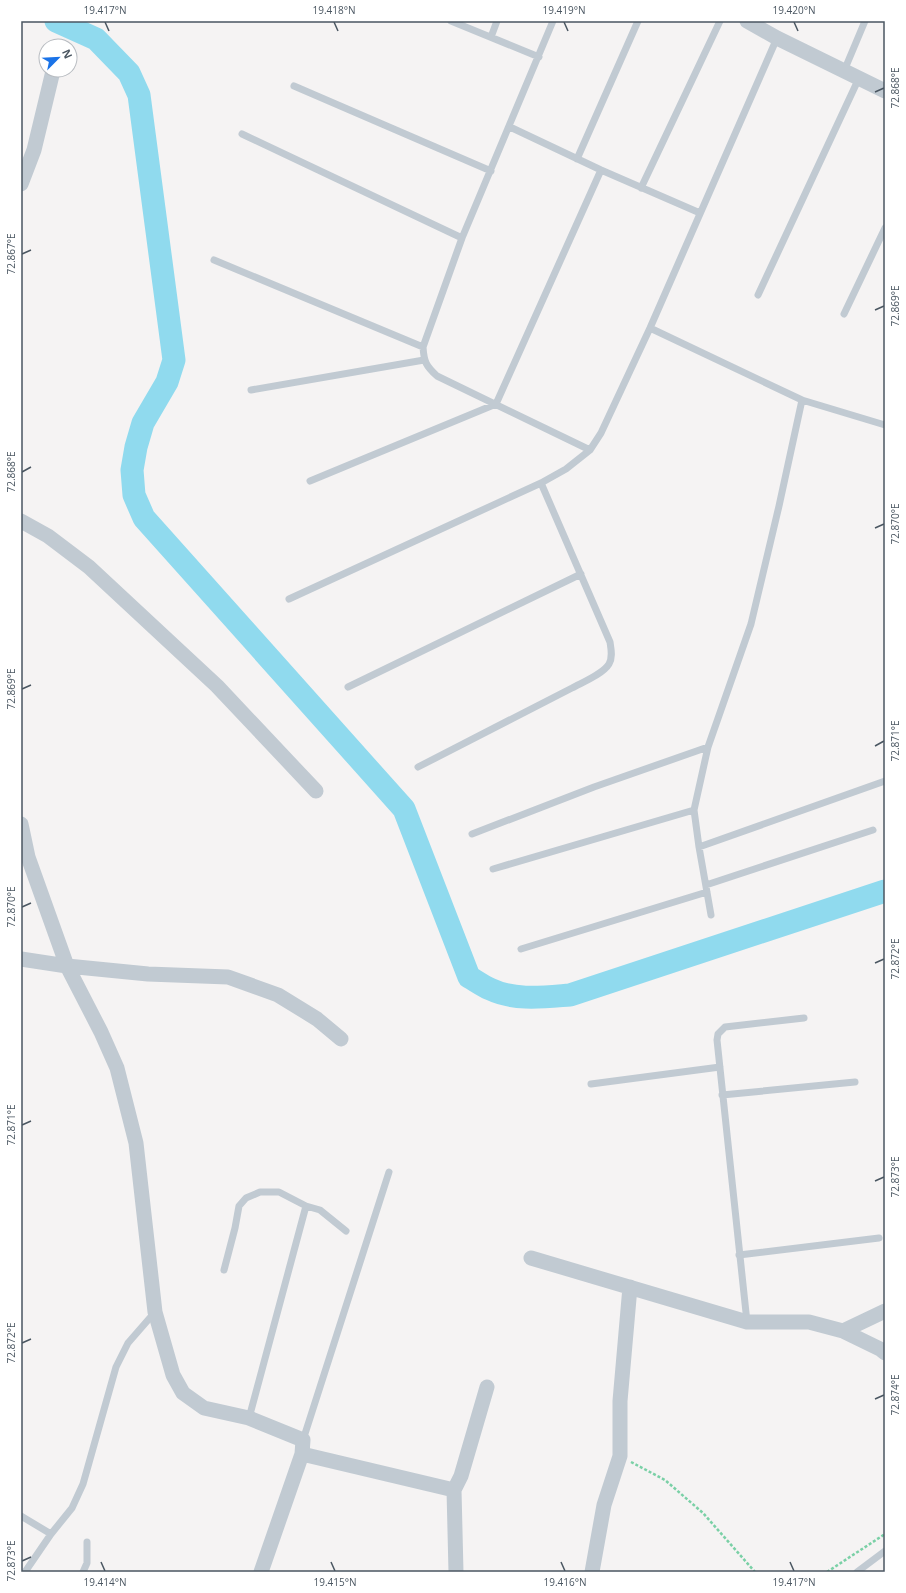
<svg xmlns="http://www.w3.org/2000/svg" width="906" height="1593" font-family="'Open Sans',sans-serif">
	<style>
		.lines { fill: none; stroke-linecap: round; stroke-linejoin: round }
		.river { stroke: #90daee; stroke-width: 23 }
		.path { stroke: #7ad0a6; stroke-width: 2.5; stroke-dasharray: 3 2; stroke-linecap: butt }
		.lane { stroke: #c1cad2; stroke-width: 7 }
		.street { stroke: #c1cad2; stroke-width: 15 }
		.ticks { fill: none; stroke: #4a5661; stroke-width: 1.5 }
		.neatline { fill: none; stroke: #4a5661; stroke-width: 1.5 }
		.ticks-label { font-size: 10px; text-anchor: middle; fill: #4a5661 }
	</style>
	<rect width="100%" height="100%" fill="#f5f3f3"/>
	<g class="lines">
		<path class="river" d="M56,21L96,39L129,73L139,95L174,360L167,382L143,423L136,447L132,470L134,495L144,518L404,809L469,977C476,981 483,986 490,989C515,1001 544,997 570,995L885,891"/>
		<path class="path" d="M631,1462L665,1480L703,1513L755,1572
			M827,1572L885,1534"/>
		<path class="lane" d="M451,21L539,57
			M553,21L462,238L423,347C424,362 426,366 437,376L590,450
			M491,37L497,21
			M844,71L865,21
			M294,86L491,171
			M510,127L601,170L700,213
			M242,134L462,238
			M577,159L638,21
			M641,188L720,21
			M214,260L423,347
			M758,295L859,78
			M844,314L885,228
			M650,328L802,400L779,506L751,624L708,747L694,810L699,847L711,915
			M251,390L424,360
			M802,400L885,425
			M310,481L496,404L601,170
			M289,599L541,483L566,469L590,450L601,433L650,328L777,38
			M348,687L581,574
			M418,767L572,688C583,682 603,674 609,664C613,657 611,649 610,642L541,483
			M472,834L594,787L708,747
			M699,847L885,781
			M493,869L694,810
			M706,885L873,830
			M521,949L707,892
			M591,1084L720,1067
			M722,1095L855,1082
			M739,1255L879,1238
			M224,1270L235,1228L239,1206L246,1198L260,1192H279L306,1206
			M747,1322L717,1040L718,1034L725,1027L804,1018
			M249,1418L306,1206L320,1210L346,1231
			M303,1440L389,1172
			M21,1516L51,1534L25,1572
			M51,1534L72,1508L83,1484L116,1367L128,1343L155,1312
			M83,1572L87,1563V1542
			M857,1572L885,1551"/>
		<path class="street" d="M747,21L777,38L885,91
			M21,184L34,150L53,71
			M21,521L48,536L89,567L217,686L316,791
			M21,824L28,857L67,966L101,1032L117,1068L136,1143L155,1312L173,1375L183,1393L204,1408L249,1418L303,1440L302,1454L261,1572
			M21,959L67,966L148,974L228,977L278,995L317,1019L341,1039
			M531,1258L747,1322H809L843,1331L880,1349L885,1353
			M843,1331L885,1311
			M302,1454L454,1490
			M456,1572L454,1490L461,1476L487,1387
			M592,1572L604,1505L620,1456V1401L630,1287"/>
	</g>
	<path class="ticks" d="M105,22L109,31M334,22L338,31M564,22L568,31M794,22L798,31M875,92L884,88M22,254L31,250M875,310L884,306M22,472L31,467M875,528L884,524M22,689L31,685M875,746L884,741M22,907L31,903M875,963L884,959M22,1125L31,1121M875,1181L884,1177M22,1343L31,1339M875,1399L884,1395M22,1561L31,1557M101,1562L105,1571M331,1562L335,1571M561,1562L565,1571M790,1562L794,1571"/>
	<rect width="906" height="1593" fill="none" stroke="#ffffff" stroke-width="44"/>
	<g transform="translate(58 58) rotate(66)"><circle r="19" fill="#ffffff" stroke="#b7bbc0"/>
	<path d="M0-3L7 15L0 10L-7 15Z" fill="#1a73e8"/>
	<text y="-6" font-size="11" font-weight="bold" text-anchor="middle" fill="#4a5661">N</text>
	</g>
	<rect x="22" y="22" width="862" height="1549" class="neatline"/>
	<g class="ticks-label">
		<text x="105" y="14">19.417°N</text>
		<text x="334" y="14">19.418°N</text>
		<text x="564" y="14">19.419°N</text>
		<text x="794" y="14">19.420°N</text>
		<text transform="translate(895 88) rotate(-90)" y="4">72.868°E</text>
		<text transform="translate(11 254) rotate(-90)" y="4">72.867°E</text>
		<text transform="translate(895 306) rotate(-90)" y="4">72.869°E</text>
		<text transform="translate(11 472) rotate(-90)" y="4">72.868°E</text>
		<text transform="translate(895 524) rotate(-90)" y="4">72.870°E</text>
		<text transform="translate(11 689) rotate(-90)" y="4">72.869°E</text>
		<text transform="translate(895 741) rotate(-90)" y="4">72.871°E</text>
		<text transform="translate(11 907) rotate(-90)" y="4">72.870°E</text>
		<text transform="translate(895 959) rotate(-90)" y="4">72.872°E</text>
		<text transform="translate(11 1125) rotate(-90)" y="4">72.871°E</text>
		<text transform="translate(895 1177) rotate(-90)" y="4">72.873°E</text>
		<text transform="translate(11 1343) rotate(-90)" y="4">72.872°E</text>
		<text transform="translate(895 1395) rotate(-90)" y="4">72.874°E</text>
		<text transform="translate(11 1561) rotate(-90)" y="4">72.873°E</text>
		<text x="105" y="1586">19.414°N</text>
		<text x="335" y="1586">19.415°N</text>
		<text x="565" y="1586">19.416°N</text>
		<text x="794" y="1586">19.417°N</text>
	</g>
</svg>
